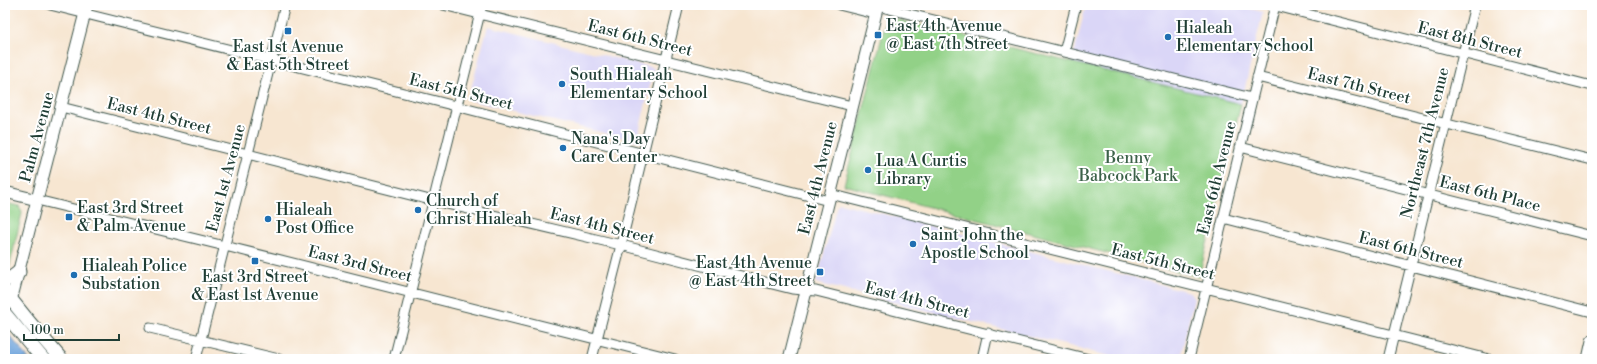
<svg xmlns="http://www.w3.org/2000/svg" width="1597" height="364" font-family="'Libre Bodoni',serif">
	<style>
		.built { fill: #dad6f7 }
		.green { fill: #92d187; stroke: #58875e }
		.water { fill: #6fa4dc; stroke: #477088 }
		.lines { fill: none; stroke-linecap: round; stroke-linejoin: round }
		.minor-casing { stroke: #3f564c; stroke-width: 11 }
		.major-casing { stroke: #3f564c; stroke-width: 13 }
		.highway-casing { stroke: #3f564c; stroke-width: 15 }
		.minor { stroke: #fff; stroke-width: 9 }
		.major { stroke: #fff; stroke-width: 11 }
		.highway { stroke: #fff; stroke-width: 13 }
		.poi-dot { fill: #1f6fb2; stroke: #fff; stroke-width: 1.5 }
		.labels { text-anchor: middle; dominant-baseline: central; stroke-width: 4; stroke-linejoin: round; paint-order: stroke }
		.poi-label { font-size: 16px; fill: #1f3d34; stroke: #fff; text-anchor: start }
		.street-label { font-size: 16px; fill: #1f3d34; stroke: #fff }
		.park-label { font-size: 16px; fill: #3c6249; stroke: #fff }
	</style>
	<rect width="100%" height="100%" fill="#fff"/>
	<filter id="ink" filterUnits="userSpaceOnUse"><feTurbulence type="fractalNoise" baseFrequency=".025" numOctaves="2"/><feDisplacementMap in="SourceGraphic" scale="8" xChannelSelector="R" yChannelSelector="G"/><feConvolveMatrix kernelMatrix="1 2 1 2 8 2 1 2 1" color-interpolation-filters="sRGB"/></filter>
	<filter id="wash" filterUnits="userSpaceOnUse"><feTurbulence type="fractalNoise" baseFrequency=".012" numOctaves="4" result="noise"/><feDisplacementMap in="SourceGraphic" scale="16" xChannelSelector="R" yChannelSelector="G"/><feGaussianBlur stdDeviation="0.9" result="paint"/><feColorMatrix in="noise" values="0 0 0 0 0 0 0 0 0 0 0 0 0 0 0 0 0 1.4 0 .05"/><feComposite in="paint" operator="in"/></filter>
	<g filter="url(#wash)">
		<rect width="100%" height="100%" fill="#f7e6d1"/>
		<path class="built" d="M1086,5H1235L1263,12L1241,104L1072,62Z
			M488,26L654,68L637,141L468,100Z
			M840,203L1190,292L1194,298L1180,359H1121L816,283L837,205Z"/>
		<path class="green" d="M887,17L1241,104L1199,277L844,185Z
			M5,203L19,206L22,213L8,273L5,275Z"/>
		<path class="water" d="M5,325L10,336L29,359H5Z"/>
	</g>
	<g filter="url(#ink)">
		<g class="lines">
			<g class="minor-casing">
				<path id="minor" d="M50,5L432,100L829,201
					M443,5L852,106
					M839,5L875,14
					M1272,5L1592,86
					M877,6L1252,98
					M1064,52L1076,5
					M1257,77L1592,160
					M61,107L434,201L621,245L792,289L816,291L1089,359
					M1240,147L1592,236
					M830,194L1489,359
					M37,200L233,248L675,359
					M1223,218L1592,312
					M150,328L279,359
					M196,359L248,154L285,5
					M394,359L482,5
					M592,359L621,245L679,5
					M982,359L988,333
					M1189,359L1275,5
					M1388,359L1475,5"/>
			</g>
			<g class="major-casing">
				<path id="major" d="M5,192L37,200
					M11,301L87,5
					M789,359L878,5
					M1588,359L1592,341"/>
			</g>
			<g class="highway-casing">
				<path id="highway" d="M5,280L11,278L19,272
					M5,292L30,323L61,359
					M5,314L43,359"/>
			</g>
			<use href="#minor" class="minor"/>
			<use href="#major" class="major"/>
			<use href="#highway" class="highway"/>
		</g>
	</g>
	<g class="poi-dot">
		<rect x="284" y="27" width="8" height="8" rx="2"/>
		<rect x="874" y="31" width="8" height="8" rx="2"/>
		<circle cx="1168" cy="37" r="4"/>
		<circle cx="562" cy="84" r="4"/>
		<circle cx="563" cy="148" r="4"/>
		<circle cx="868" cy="170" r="4"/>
		<circle cx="418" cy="210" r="4"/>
		<rect x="65" y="213" width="8" height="8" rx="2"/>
		<circle cx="268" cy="219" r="4"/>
		<circle cx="913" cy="244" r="4"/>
		<rect x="251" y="257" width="8" height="8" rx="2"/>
		<rect x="816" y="268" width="8" height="8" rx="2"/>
		<circle cx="74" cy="275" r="4"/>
	</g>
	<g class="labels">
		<g class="poi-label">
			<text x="886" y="26">East 4th Avenue<tspan x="886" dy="18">@ East 7th Street</tspan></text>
			<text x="1176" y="28">Hialeah<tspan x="1176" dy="18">Elementary School</tspan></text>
			<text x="288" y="47" text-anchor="middle">East 1st Avenue<tspan x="288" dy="18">&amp; East 5th Street</tspan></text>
			<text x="570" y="75">South Hialeah<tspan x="570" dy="18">Elementary School</tspan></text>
			<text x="571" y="139">Nana's Day<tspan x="571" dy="18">Care Center</tspan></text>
			<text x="876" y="161">Lua A Curtis<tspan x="876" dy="18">Library</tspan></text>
			<text x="426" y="201">Church of<tspan x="426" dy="18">Christ Hialeah</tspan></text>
			<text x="77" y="208">East 3rd Street<tspan x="77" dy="18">&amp; Palm Avenue</tspan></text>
			<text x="276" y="210">Hialeah<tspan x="276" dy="18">Post Office</tspan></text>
			<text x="921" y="235">Saint John the<tspan x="921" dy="18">Apostle School</tspan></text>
			<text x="812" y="263" text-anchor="end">East 4th Avenue<tspan x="812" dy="18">@ East 4th Street</tspan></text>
			<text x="82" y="266">Hialeah Police<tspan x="82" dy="18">Substation</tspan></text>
			<text x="255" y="277" text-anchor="middle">East 3rd Street<tspan x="255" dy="18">&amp; East 1st Avenue</tspan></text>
		</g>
		<g class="street-label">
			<text transform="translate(640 38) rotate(14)">East 6th Street</text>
			<text transform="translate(1470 40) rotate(14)">East 8th Street</text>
			<text transform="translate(1359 86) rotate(14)">East 7th Street</text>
			<text transform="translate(461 92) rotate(14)">East 5th Street</text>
			<text transform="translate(159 116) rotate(14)">East 4th Street</text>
			<text transform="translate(37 137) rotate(-75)">Palm Avenue</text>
			<text transform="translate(1425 143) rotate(-76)">Northeast 7th Avenue</text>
			<text transform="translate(226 178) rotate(-75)">East 1st Avenue</text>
			<text transform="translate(818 178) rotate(-76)">East 4th Avenue</text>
			<text transform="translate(1217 178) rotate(-76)">East 6th Avenue</text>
			<text transform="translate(1490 194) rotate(14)">East 6th Place</text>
			<text transform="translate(602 226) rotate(14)">East 4th Street</text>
			<text transform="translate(1411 250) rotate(14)">East 6th Street</text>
			<text transform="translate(1163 262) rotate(14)">East 5th Street</text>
			<text transform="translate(360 264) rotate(14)">East 3rd Street</text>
			<text transform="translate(917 300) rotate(14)">East 4th Street</text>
		</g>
		<g class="park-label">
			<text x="1128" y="158">Benny<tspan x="1128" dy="18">Babcock Park</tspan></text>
		</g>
	</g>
	<rect width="1597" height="364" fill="none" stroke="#fff" stroke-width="20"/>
	<path d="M24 334v6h95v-6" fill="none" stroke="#1f3d34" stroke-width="2"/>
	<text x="30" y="334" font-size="12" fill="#1f3d34" stroke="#ffffff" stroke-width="3" paint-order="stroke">100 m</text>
</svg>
